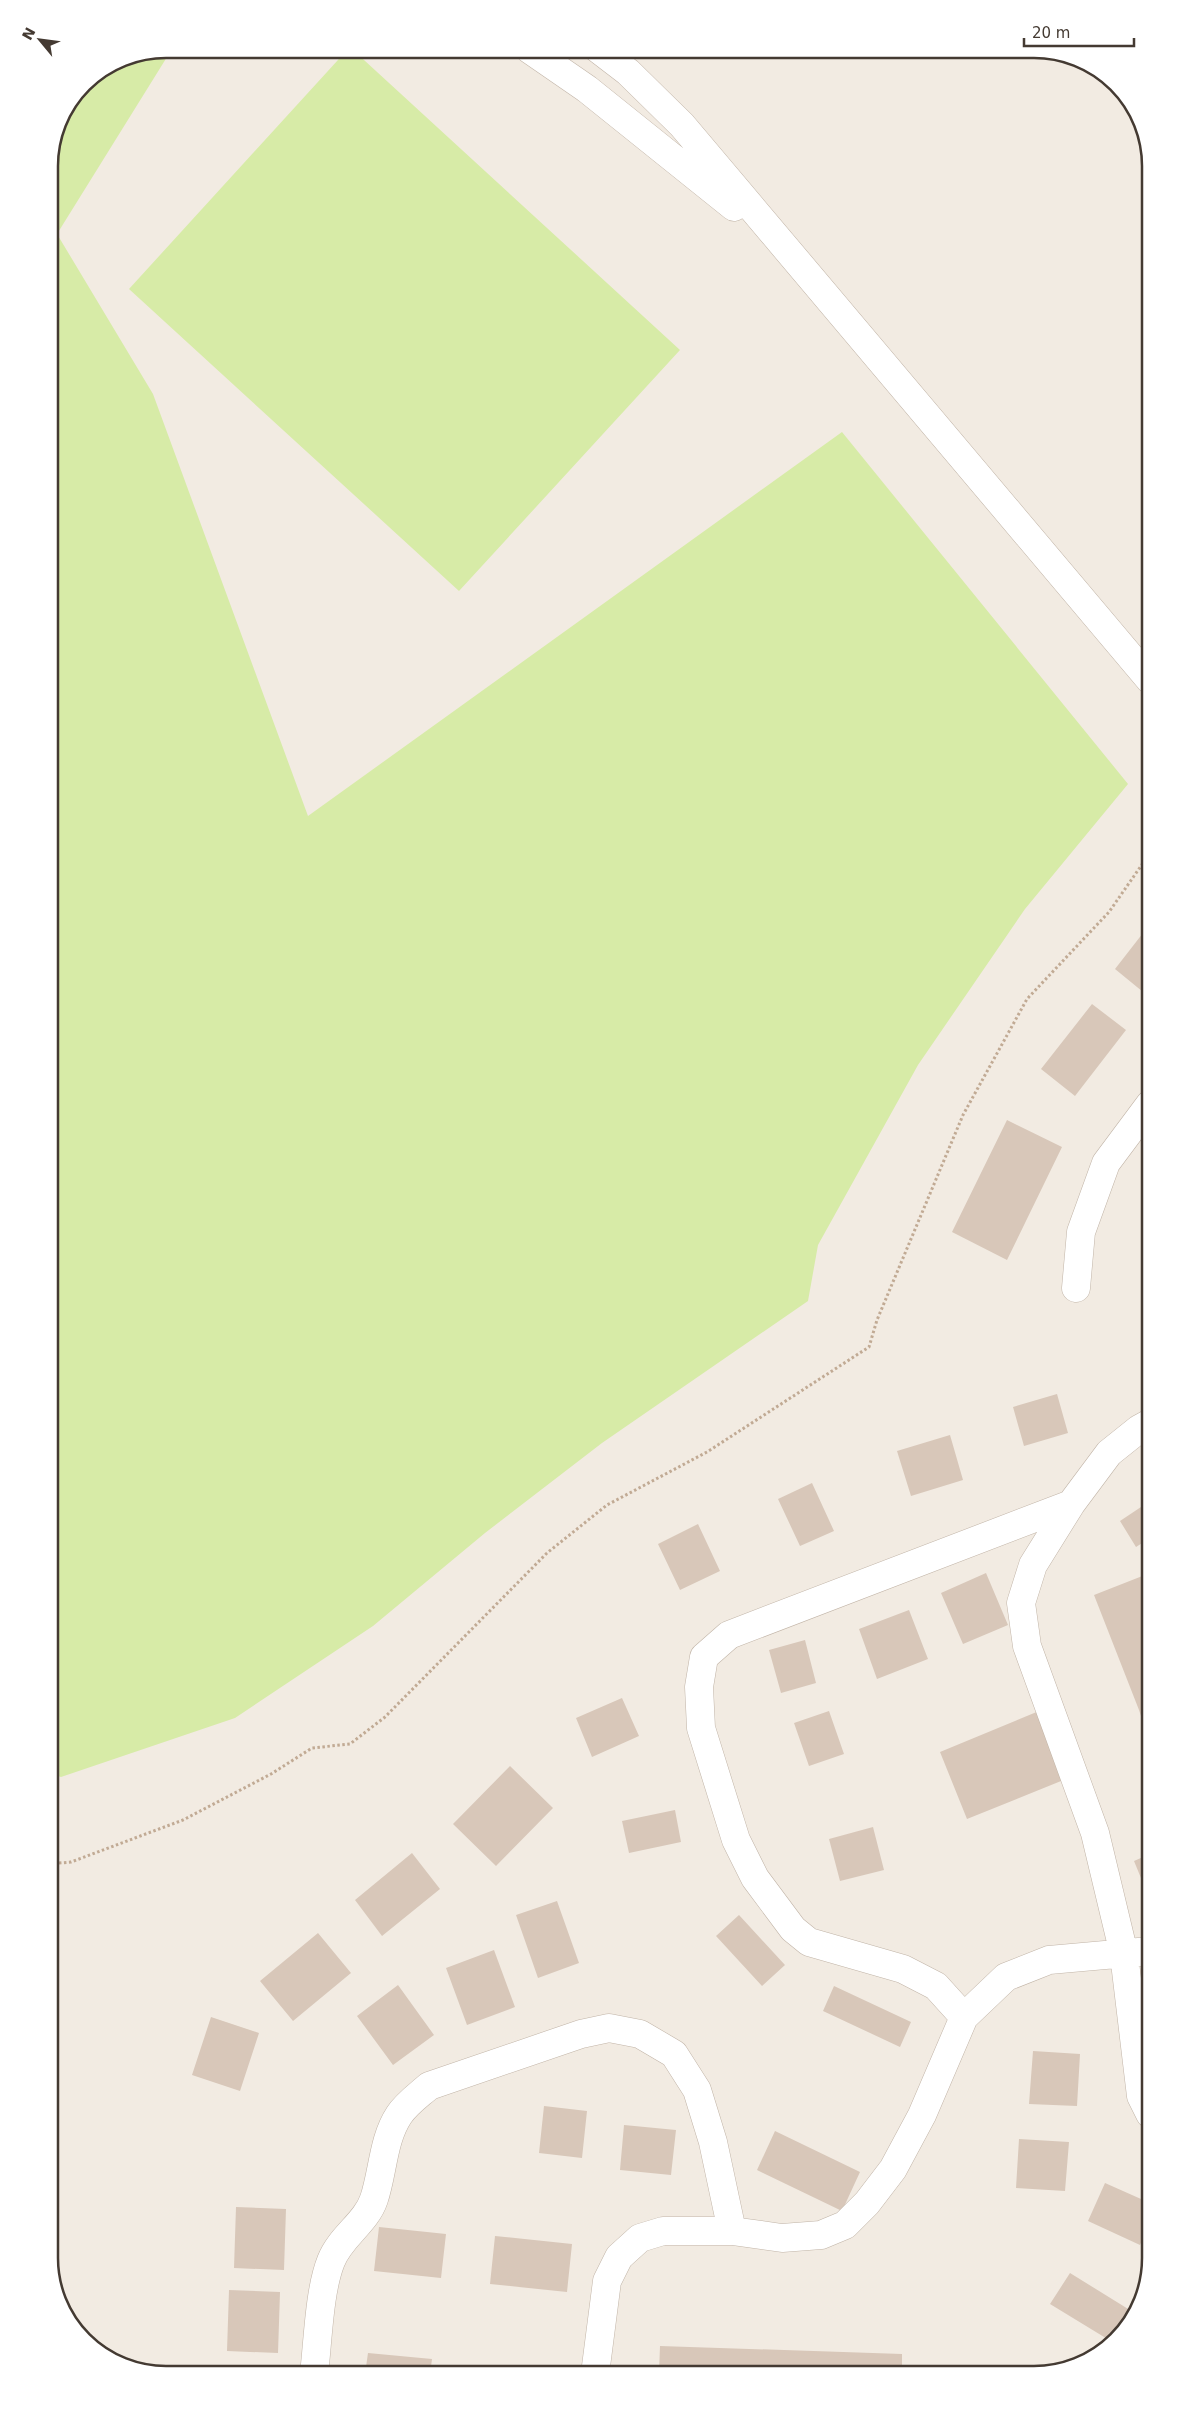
<svg xmlns="http://www.w3.org/2000/svg" width="1199" height="2423" font-family="'DejaVu Sans',sans-serif">
	<style>
		.green { fill: #d7eba7 }
		.building { fill: #d8c7b9 }
		.lines { fill: none; stroke-linecap: round; stroke-linejoin: round }
		.minor-casing { stroke: #c1b4a7; stroke-width: 29 }
		.path { stroke: #c1aa94; stroke-width: 3; stroke-dasharray: 2.5 2.5; stroke-linecap: butt }
		.minor { stroke: #fff; stroke-width: 28 }
		.rim { fill: none; stroke: #443a32; stroke-width: 2.5 }
	</style>
	<rect width="100%" height="100%" fill="#f2ebe2"/>
	<path class="green" d="M166,49H172L57,234L153,394L308,816L842,432L1128,784L1025,909L918,1065L818,1245L808,1301L602,1443L485,1533L373,1626L235,1718L61,1777L49,1773V159L61,114L83,83L121,58Z
		M348,49H352L680,350L459,591L129,289Z"/>
	<path class="building" d="M1150,924V993L1148,996L1115,969Z
		M1092,1004L1126,1030L1075,1096L1041,1069Z
		M1007,1120L1062,1147L1007,1260L952,1232Z
		M1057,1394L1068,1433L1024,1446L1013,1407Z
		M950,1435L963,1480L911,1496L897,1451Z
		M812,1483L834,1531L800,1546L778,1499Z
		M1150,1501V1538L1136,1547L1120,1521Z
		M698,1524L720,1571L680,1590L658,1544Z
		M986,1573L1008,1625L963,1644L941,1593Z
		M1150,1573V1743L1139,1710L1094,1595Z
		M909,1610L928,1659L877,1679L859,1629Z
		M805,1640L816,1683L781,1693L769,1650Z
		M622,1698L639,1736L592,1757L576,1718Z
		M829,1711L844,1754L809,1766L794,1723Z
		M1039,1711L1066,1779L967,1819L940,1752Z
		M510,1766L553,1808L496,1866L453,1824Z
		M675,1810L681,1842L629,1853L622,1821Z
		M873,1827L884,1870L840,1881L829,1839Z
		M412,1853L440,1889L382,1936L355,1900Z
		M1150,1854V1900L1134,1861Z
		M557,1901L579,1963L538,1978L516,1915Z
		M739,1915L785,1965L762,1986L716,1936Z
		M318,1933L351,1973L293,2021L260,1981Z
		M494,1950L515,2007L467,2025L446,1968Z
		M398,1985L434,2035L393,2065L357,2016Z
		M834,1986L911,2022L900,2047L823,2011Z
		M211,2017L259,2033L240,2091L192,2075Z
		M1033,2051L1080,2054L1077,2106L1029,2104Z
		M544,2106L587,2111L582,2158L539,2153Z
		M624,2125L676,2130L671,2175L620,2170Z
		M775,2131L860,2172L842,2211L757,2170Z
		M1019,2139L1069,2142L1065,2191L1016,2188Z
		M1105,2183L1150,2203V2221L1140,2245L1088,2221Z
		M236,2207L286,2209L284,2270L234,2268Z
		M379,2227L446,2234L441,2278L374,2271Z
		M495,2236L572,2244L567,2292L490,2284Z
		M1070,2273L1133,2312L1130,2322L1109,2340L1050,2304Z
		M229,2290L280,2292L278,2353L227,2351Z
		M660,2346L902,2354V2374H659Z
		M368,2353L432,2359L430,2374H365Z
		M489,2369L527,2373V2374H489Z"/>
	<g class="lines">
		<g class="minor-casing">
			<path id="minor" d="M529,49L587,89L734,207
				M598,49L628,72L682,125L1150,680
				M1076,1288L1081,1232L1106,1163L1150,1104
				M964,2017L936,1986L903,1969L809,1942L793,1929L755,1878L736,1840L701,1728L699,1687L704,1657L729,1635L1071,1504
				M1150,2114L1141,2096L1124,1954L1095,1833L1027,1646L1021,1603L1033,1565L1071,1504L1109,1453L1139,1429L1150,1423
				M314,2374C318,2341 319,2291 331,2261C340,2237 366,2223 374,2199C383,2172 383,2139 399,2115C407,2103 419,2095 429,2086L581,2034L609,2028L640,2034L674,2054L697,2090L713,2142L732,2231
				M595,2374L607,2281L619,2257L640,2238L663,2231H732L782,2238L821,2235L845,2225L867,2203L893,2169L922,2115L964,2017L1006,1977L1049,1960L1150,1951"/>
		</g>
		<path class="path" d="M49,1864L71,1862L183,1820L271,1774L312,1748L350,1744L385,1717L547,1553L607,1505L707,1452L869,1347L877,1320L963,1115L1027,999L1109,912L1150,853"/>
		<use href="#minor" class="minor"/>
	</g>
	<path d="M0 0H1199V2423H0ZM166 58H1034A108 108 0 0 1 1142 166V2258A108 108 0 0 1 1034 2366H166A108 108 0 0 1 58 2258V166A108 108 0 0 1 166 58Z" fill="#fff" fill-rule="evenodd"/>
	<path class="rim" d="M166 58H1034A108 108 0 0 1 1142 166V2258A108 108 0 0 1 1034 2366H166A108 108 0 0 1 58 2258V166A108 108 0 0 1 166 58Z"/>
	<g transform="translate(40 40) rotate(299)" stroke="#ffffff" stroke-width="4" paint-order="stroke">
	<path d="M0-4L9 19L0 12L-9 19Z" fill="#443a32"/>
	<text y="-8" font-size="14" font-weight="bold" text-anchor="middle" fill="#443a32">N</text>
	</g>
	<path d="M1024 38v8h110v-8" fill="none" stroke="#443a32" stroke-width="2.5"/>
	<text x="1032" y="38" font-size="15" fill="#443a32" stroke="#ffffff" stroke-width="4" paint-order="stroke">20 m</text>
</svg>
